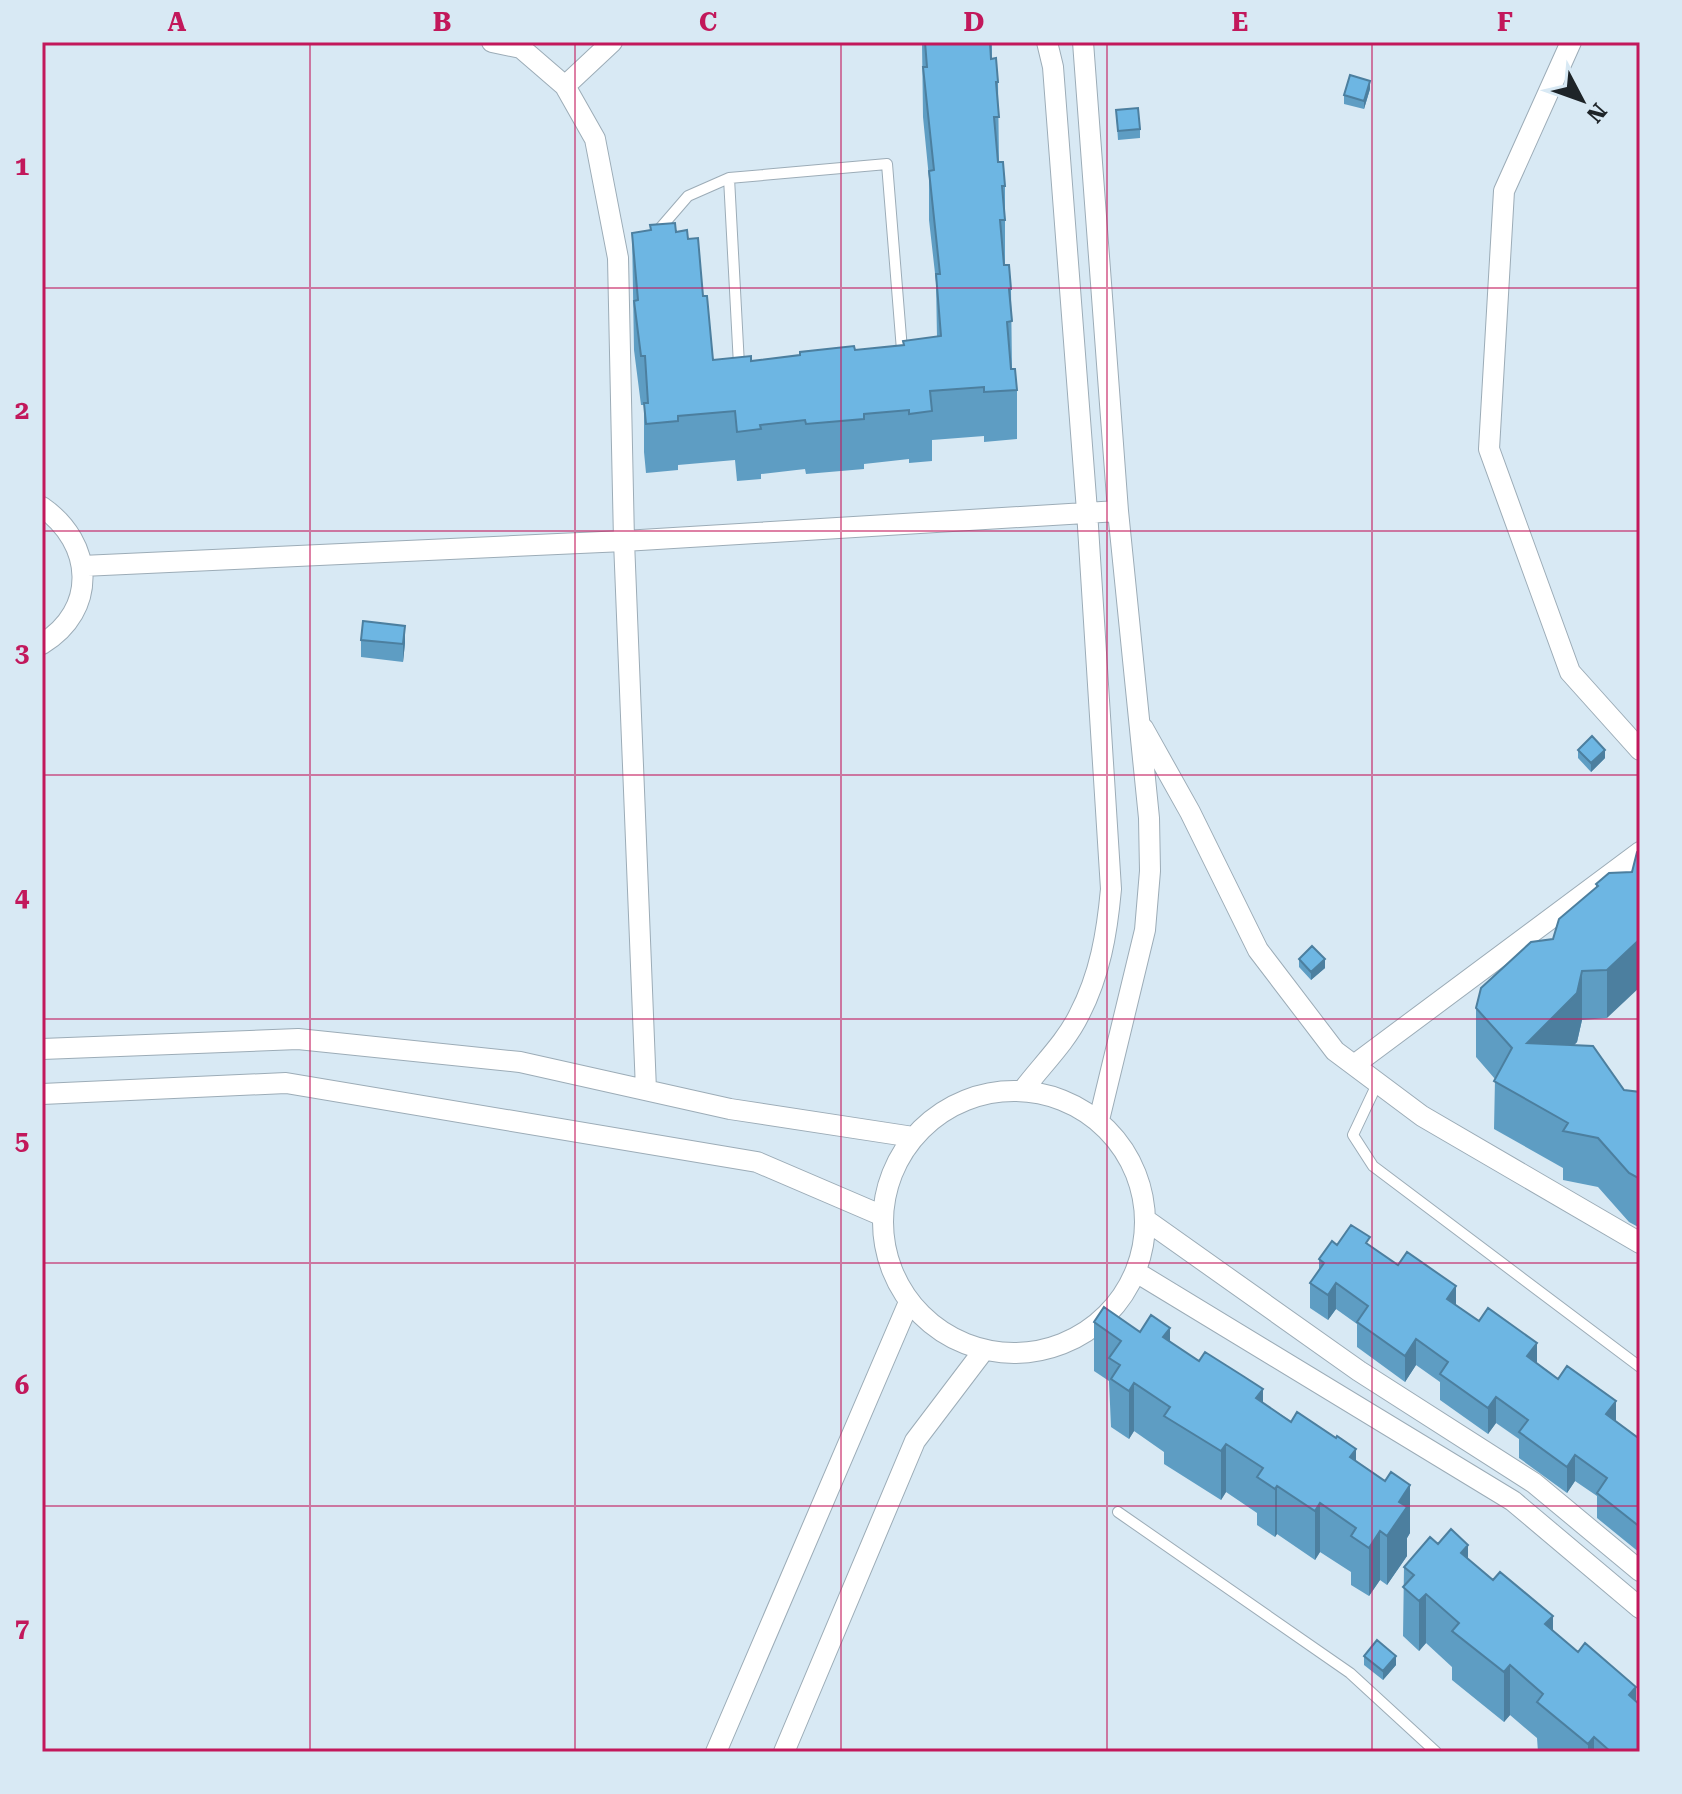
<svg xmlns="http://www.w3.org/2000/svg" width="1682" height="1794" font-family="'Roboto Serif',serif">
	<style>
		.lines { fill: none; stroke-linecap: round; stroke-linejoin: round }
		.lane-casing { stroke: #9cacb7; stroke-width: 12 }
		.street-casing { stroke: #9cacb7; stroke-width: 22 }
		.lane { stroke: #fff; stroke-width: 10 }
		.street { stroke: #fff; stroke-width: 20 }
		.wall { fill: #5e9dc3 }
		.shaded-wall { fill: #4c7f9f }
		.building { fill: #6db6e3; stroke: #4c7f9f; stroke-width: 2 }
		.grid { fill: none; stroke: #c2185b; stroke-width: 2; stroke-opacity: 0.55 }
		.neatline { fill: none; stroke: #c2185b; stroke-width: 3 }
		.grid-label { font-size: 26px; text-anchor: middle; font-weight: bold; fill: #c2185b }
	</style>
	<rect width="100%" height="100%" fill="#d8e9f4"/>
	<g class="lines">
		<g class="lane-casing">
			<path id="lane" d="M729,178L739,365L746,364
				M656,233L688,196L729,178L887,164L902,350L897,351
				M1378,1082L1353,1135L1373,1166L1640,1367
				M1118,1512L1350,1673L1436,1752"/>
		</g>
		<g class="street-casing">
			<path id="street" d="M492,42L521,48L565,86L595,139L618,258L624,541L646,1090
				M1083,42L1118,511L1149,818L1150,871L1145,930L1099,1120
				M1571,42L1504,191L1489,449L1570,672L1640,750
				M565,86L612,42
				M42,507C94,543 98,610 42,644
				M82,566L624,541L1118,511
				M1143,728L1190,812L1258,950L1335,1051L1422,1116L1640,1243
				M42,1049L298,1039L520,1062L730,1109L913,1137
				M1354,1065L1640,852
				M1023,1090C1041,1066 1066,1042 1079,1015C1100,975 1107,933 1111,889L1087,511L1053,67L1047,42
				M883 1222a131 131 0 1 1 262 0a131 131 0 1 1-262 0Z
				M42,1094L286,1083L757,1162L883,1216
				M1146,1220L1359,1371L1534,1483L1640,1571
				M1136,1272L1513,1501L1640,1608
				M716,1752L909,1302
				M784,1752L915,1441L984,1350"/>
		</g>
		<use href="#lane" class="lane"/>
		<use href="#street" class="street"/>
	</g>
	<path class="wall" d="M922,42H992V59L998,82L999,162L1005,186V265L1011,289L1012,369L1017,390V439L984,442V436L932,440V461L909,463V459L864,464V469L806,474L805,469L761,474V479L737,481L735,460L678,465V470L646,473L644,452V405H641L634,350L632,233L676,232L688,239L703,296L713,360L751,361L855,350L903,345L937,337L936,282L929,220V178L923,117Z
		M1370,89L1364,109L1344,104V95Z
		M1116,110L1140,129V138L1118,140Z
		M361,640L405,643L403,662L361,657Z
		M1578,750L1605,758L1591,772L1578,758Z
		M1609,873L1607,1018L1582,1020L1577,1042L1574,1045L1624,1090L1640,1092V1228L1629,1222L1598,1187L1563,1180V1168L1494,1129L1495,1079L1476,1057V1008L1553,939L1596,887V884Z
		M1299,959L1325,968L1311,980L1299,967Z
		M1337,1245L1370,1246L1537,1363L1637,1437L1640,1433V1553L1597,1518V1496L1575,1481L1567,1493L1519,1458V1439L1496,1423L1488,1434L1440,1400V1382L1416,1365L1405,1382L1357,1347V1324L1336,1309L1328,1320L1310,1308V1283L1319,1271V1259Z
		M1094,1322L1140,1332L1170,1342L1263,1403L1356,1462L1410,1533L1407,1538V1556L1387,1585L1380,1580L1369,1596L1351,1585V1572L1320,1552L1315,1560L1277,1534L1275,1537L1257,1525V1513L1226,1492L1221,1500L1164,1464V1452L1134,1431L1129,1439L1111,1427L1109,1381L1094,1371Z
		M1438,1544L1468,1559L1636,1701L1640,1752H1538L1537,1738L1510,1715L1504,1722L1452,1680V1667L1426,1643L1419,1651L1403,1636L1404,1567Z
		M1364,1656L1396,1665L1383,1680L1364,1665Z"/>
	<path class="shaded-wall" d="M1370,81V89L1364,109V101Z
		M405,626V643L403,662V644Z
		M1605,750V758L1591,772V763Z
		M1640,939V987L1607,1018V970Z
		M1325,959V968L1311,980V972Z
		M1582,971V1020L1577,1042L1527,1092V1043Z
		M1336,1283V1309L1328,1320V1295Z
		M1456,1286V1312L1447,1299Z
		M1170,1328V1377L1163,1337Z
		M1416,1339V1365L1405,1382V1356Z
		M1537,1343V1368L1527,1356Z
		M1134,1383V1431L1129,1439V1391Z
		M1263,1389V1438L1256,1398Z
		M1496,1397V1423L1488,1434V1408Z
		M1616,1401V1427L1606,1414Z
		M1226,1444V1492L1221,1500V1451Z
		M1356,1449V1497L1350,1457Z
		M1575,1455V1481L1567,1493V1467Z
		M1410,1485V1533L1407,1538V1556L1387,1585V1536L1399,1502Z
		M1277,1486V1534L1275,1537V1489Z
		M1320,1503V1552L1315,1560V1511Z
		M1380,1531V1580L1369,1596V1548Z
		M1468,1545V1594L1461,1553Z
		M1426,1594V1643L1419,1651V1601Z
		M1553,1616V1665L1545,1624Z
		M1396,1656V1665L1383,1680V1671Z
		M1510,1665V1715L1504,1722V1672Z
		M1636,1687V1736L1629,1695Z
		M1594,1737V1752H1588V1744Z"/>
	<path class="building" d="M925,42H990L991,59L996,58L998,82H996L999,117H994L998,162H1003L1005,186H1002L1005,220H1000L1004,265H1009L1011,289H1009L1012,321L1007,322L1011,369H1015L1017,390L984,392V387L930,391L932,411L909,414V410L864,414V419L806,424L805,420L760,425L761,429L737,432L735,411L678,416V421L646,424L644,403H648L645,356H641L634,301L638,300L632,233L651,230L650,225L675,223L676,232L687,230L688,239L698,238L703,296H707L713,360L751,356V361L800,355V352L854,346L855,350L904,345L903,341L941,336L936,274H940L929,171L934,170L923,67H927Z
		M1350,75L1370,81L1364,101L1344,95Z
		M1138,108L1140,129L1118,131L1116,110Z
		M363,621L405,626L403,644L361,640Z
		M1592,736L1605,750L1591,763L1578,750Z
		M1640,850V939L1607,970L1582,971L1577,993L1527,1043L1593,1046L1624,1090L1640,1092V1179L1629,1173L1598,1138L1563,1131L1568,1123L1494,1081L1512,1048L1476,1008L1481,988L1531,942L1553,939L1559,919L1598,886L1596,884L1609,873L1632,872L1637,852Z
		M1312,946L1325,959L1311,972L1299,959Z
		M1351,1225L1370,1237L1366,1243L1398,1265L1407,1252L1456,1286L1447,1299L1479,1321L1488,1308L1537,1343L1527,1356L1558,1379L1567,1366L1616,1401L1606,1414L1637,1437L1640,1433V1527L1597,1493L1607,1478L1575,1455L1567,1467L1519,1432L1528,1420L1496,1397L1488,1408L1440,1374L1448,1362L1416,1339L1405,1356L1357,1322L1368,1306L1336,1283L1328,1295L1310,1283L1324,1263L1319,1259L1332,1241L1337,1245Z
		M1104,1307L1140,1332L1151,1315L1170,1328L1163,1337L1199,1361L1205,1352L1243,1376L1263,1389L1256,1398L1291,1422L1297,1412L1336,1438L1337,1436L1356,1449L1350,1457L1385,1481L1391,1472L1410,1485L1399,1502L1407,1507L1387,1536L1380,1531L1369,1548L1351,1536L1356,1528L1320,1503L1315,1511L1277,1486L1275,1489L1257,1477L1263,1468L1226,1444L1221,1451L1164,1416L1170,1407L1134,1383L1129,1391L1111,1379L1120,1365L1109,1358L1121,1341L1094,1322Z
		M1451,1529L1468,1545L1461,1553L1493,1580L1500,1572L1553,1616L1545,1624L1578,1652L1585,1643L1636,1687L1629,1695L1640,1705V1752H1611L1594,1737L1588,1744L1537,1702L1543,1694L1510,1665L1504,1672L1452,1631L1459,1623L1426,1594L1419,1601L1403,1587L1414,1575L1404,1567L1430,1537L1438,1544Z
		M1377,1640L1396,1656L1383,1671L1364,1656Z"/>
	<path class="grid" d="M310,42V1752M575,42V1752M841,42V1752M1107,42V1752M1372,42V1752M42,288H1640M42,531H1640M42,775H1640M42,1019H1640M42,1263H1640M42,1506H1640"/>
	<rect width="1682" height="1794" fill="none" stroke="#d8e9f4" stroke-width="88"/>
	<g transform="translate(1582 100) rotate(131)" stroke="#d8e9f4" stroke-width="6" paint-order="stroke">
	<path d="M0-6L14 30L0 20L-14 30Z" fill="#1e2428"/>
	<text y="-12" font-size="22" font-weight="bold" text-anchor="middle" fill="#1e2428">N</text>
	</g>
	<rect x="44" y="44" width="1594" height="1706" class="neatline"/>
	<g class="grid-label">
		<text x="177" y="31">A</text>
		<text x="442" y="31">B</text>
		<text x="708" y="31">C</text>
		<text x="974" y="31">D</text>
		<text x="1240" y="31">E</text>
		<text x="1505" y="31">F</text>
		<text x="22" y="175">1</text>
		<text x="22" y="419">2</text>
		<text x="22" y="662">3</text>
		<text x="22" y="906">4</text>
		<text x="22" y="1150">5</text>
		<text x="22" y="1394">6</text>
		<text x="22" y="1637">7</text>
	</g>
</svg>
